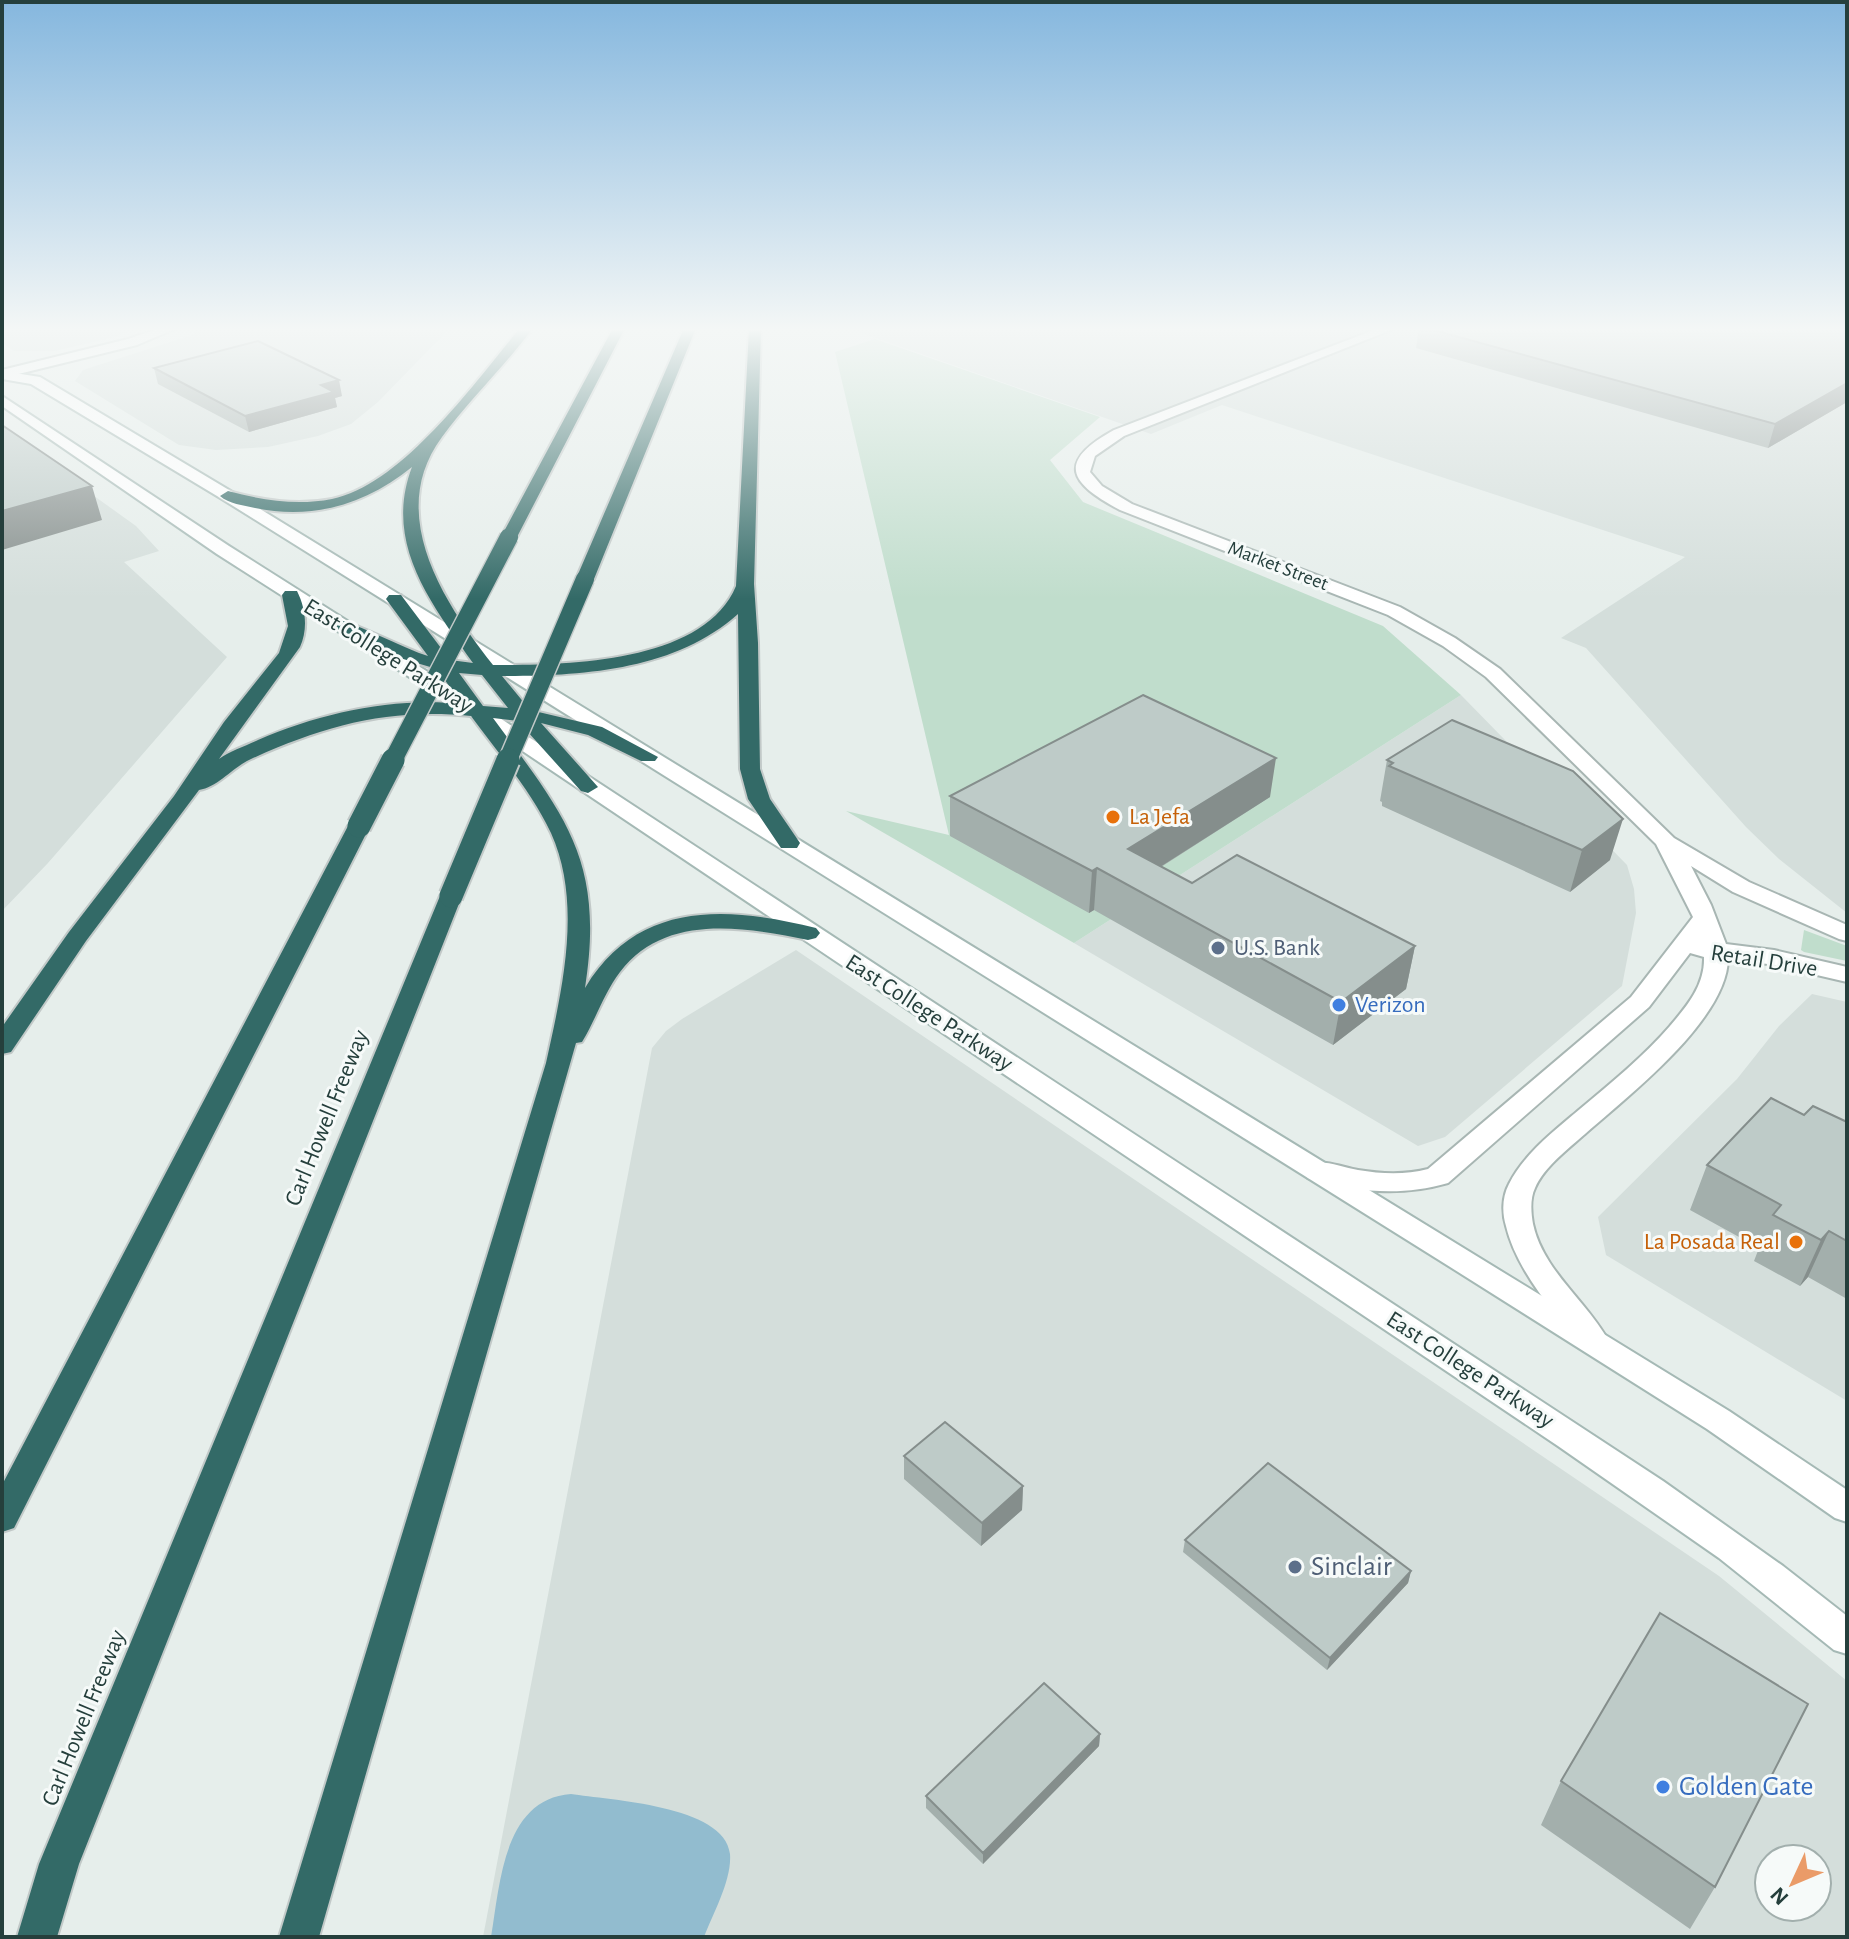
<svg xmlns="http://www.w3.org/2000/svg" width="1849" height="1939" font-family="'Alegreya Sans',sans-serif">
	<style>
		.built { fill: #d4dedb; fill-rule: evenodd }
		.green { fill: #c0ddcc }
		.water { fill: #92bccf }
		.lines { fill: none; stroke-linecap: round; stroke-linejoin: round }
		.street-casing { stroke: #a8b6b3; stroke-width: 4 }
		.secondary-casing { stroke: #a5b9b5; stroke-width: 4 }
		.highway-casing { stroke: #c2c9c8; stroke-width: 4 }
		.street { fill: #fff; fill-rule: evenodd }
		.secondary { fill: #fff; fill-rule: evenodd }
		.highway { fill: #336a67; fill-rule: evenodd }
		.highway-bridge-far1-casing { stroke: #c2c9c8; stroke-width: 21; stroke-linecap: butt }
		.highway-bridge-casing { stroke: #c2c9c8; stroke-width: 27; stroke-linecap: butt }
		.highway-bridge-far1 { stroke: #336a67; stroke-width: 18 }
		.highway-bridge { stroke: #336a67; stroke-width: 23 }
		.wall { fill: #a3afac }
		.shaded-wall { fill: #858e8c }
		.building { fill: #becbc8; stroke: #858e8c; stroke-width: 2 }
		.food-dot { fill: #e8710a; stroke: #f6faf9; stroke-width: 3 }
		.service-dot { fill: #5c6f8a; stroke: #f6faf9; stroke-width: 3 }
		.shop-dot { fill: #3f7fe0; stroke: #f6faf9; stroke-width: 3 }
		.labels { text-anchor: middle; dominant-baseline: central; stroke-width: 6; stroke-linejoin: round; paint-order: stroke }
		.far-street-label { font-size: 20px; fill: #253f3c; stroke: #f6faf9 }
		.street-label { font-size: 24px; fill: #253f3c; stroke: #f6faf9 }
		.food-label { font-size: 24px; fill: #c56008; stroke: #f6faf9; text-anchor: start }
		.service-label { font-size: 24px; fill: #4e5e75; stroke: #f6faf9; text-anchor: start }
		.shop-label { font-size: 24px; fill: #366cbe; stroke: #f6faf9; text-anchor: start }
		.near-service-label { font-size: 28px; fill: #4e5e75; stroke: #f6faf9; text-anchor: start }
		.near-shop-label { font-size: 28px; fill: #366cbe; stroke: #f6faf9; text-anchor: start }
	</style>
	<rect width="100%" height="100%" fill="#e6eeeb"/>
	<path class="built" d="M2,328H133L119,336L55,351H14L2,343Z
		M204,328H450L378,402L351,424L318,436L268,447L216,450L179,445L75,381L83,370L192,335Z
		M847,328H1696L1847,366V913L1779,859L1746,827L1586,648L1561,638L1685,557L1222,405L1151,434Z
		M2,430L136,526L159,551L124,562L227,657L48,863L2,911Z
		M1461,695L1627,865L1634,889L1636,913L1622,986L1445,1137L1418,1146L1074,943Z
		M796,950L1719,1576L1847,1681V1937H483L652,1048L666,1031L682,1019ZM1769,1859H1817V1907H1769Z
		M1812,994L1847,1002V1401L1606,1255L1598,1217L1737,1079L1779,1026Z"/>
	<path class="green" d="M875,339L1100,417L1050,460L1083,502L1383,626L1461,695L1074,943L846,811L949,835L835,352Z
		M1804,930L1847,946V961L1804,952L1801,950Z"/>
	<path class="water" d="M571,1794C608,1800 725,1805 730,1854C732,1880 713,1913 704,1937H491C500,1885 503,1799 571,1794Z"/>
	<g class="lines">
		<g class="street-casing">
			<path id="street" d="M160,328H177L137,345L2,378V370L128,339Z
				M1379,328H1396L1124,436L1095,456L1090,472L1102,486L1132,504L1400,607L1455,638L1500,669L1674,838L1749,882L1847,925V941L1839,939L1733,892L1691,866L1711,905L1726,944L1774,950L1847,967V982L1774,965L1728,958C1728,1019 1628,1096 1585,1134C1568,1149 1544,1167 1535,1188C1530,1198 1531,1213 1533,1224C1543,1271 1588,1302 1609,1342L1605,1350L1594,1354L1583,1350C1556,1314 1517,1272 1506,1226C1502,1213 1502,1197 1509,1184C1524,1154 1554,1131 1580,1109C1611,1083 1643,1057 1670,1026C1687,1006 1705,985 1704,957L1690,953L1649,1007L1448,1183C1399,1197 1357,1192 1308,1178L1304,1171L1308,1164C1324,1159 1342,1167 1358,1170C1382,1174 1405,1175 1428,1169L1631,997L1693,917L1656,844L1486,677L1443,646L1388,615L1120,510C1069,483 1056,462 1114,430Z"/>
		</g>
		<g class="secondary-casing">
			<path id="secondary" d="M2,371L40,377L234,493L1729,1411L1847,1490V1522L1835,1518L1707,1429L1447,1265L222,499L31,384L2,379Z
				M2,396L229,546L483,707L1663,1481L1783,1566L1847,1616V1654L1834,1650L1719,1558L1558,1446L469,715L217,554L2,406Z"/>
		</g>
		<g class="highway-casing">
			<path id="highway" d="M520,328H533C505,366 470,399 442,437C385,514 444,603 493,665H496C568,665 704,663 736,586L749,328H761L754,584L758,643L760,769L770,799L800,843L797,848H781L748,799L740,769L738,614C675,670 584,676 502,676L530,710L602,727L658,757L655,761H641L588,735L541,723L598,787L588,793L581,791L518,721L493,718C565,816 605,860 585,988C638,900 727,906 816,928L820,933L816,938L808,940C744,927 665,913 620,972C604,993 596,1019 582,1042L576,1043L319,1937H279L546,1063C562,990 583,904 551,833C531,791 499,754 471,716C389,708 326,725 251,759C233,767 218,787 199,790L86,941L11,1052L2,1054V1027L69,932L174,796L224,722L279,653L288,626L282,595L285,591H297C306,609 308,629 300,647L219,759C230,751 245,746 258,740C321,713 393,697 462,704L437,669L383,653L324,622L327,618C341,615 406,650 428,656L386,599L389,595H401L450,660L473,663C431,603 383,543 412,467C366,504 314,520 255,508C243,505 229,504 220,496L228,491C262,500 296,506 332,499C403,484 475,382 520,328ZM459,673L482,675L508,708L483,706Z
				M613,328H625L517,537L515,540H503L501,537Z
				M684,328H696L594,579L591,583H579L576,579Z
				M359,820L370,826L14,1528L2,1532V1485L348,826Z
				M451,889L459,891L462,896L79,1864L57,1937H17L39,1864L440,896L443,891Z"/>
		</g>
		<use href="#street" class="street"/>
		<use href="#secondary" class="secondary"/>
		<use href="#highway" class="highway"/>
		<g class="highway-bridge-far1-casing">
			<path id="highway-bridge-far1" d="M392,762L509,537
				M507,762L585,579"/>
		</g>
		<g class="highway-bridge-casing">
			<path id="highway-bridge" d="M359,826L393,760
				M451,896L508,760"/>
		</g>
		<use href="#highway-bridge-far1" class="highway-bridge-far1"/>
		<use href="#highway-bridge" class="highway-bridge"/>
	</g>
	<path class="wall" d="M1419,328H1847V402L1768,448L1416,348Z
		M154,368L342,396L335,398L337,407L249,432L158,384Z
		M1387,760L1610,860L1570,892L1382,806V802L1380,801Z
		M950,796L1270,797L1161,867L1192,883L1415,946L1406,989L1333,1045L1094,910L1089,913L950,836Z
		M1804,1115L1847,1122V1299L1808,1277L1800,1286L1754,1261L1759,1248L1690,1210L1707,1165Z
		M904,1456L1023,1486L1022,1510L981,1546L904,1479Z
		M1185,1540L1411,1571L1408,1583L1327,1670L1183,1552Z
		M1100,1734L1099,1746L983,1864L926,1808V1796Z
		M1561,1781L1715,1887L1690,1929L1541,1825Z"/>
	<path class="shaded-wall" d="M339,380L342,396L335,398L337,407L249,432L245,416L321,385Z
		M1847,383V402L1768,448L1775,424Z
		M92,486L102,520L2,550V511Z
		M1276,758L1270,797L1130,886L1128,849Z
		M1623,819L1610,860L1570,892L1582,850Z
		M1097,868L1094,910L1089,913L1092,871Z
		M1415,946L1406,989L1333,1045L1341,1002Z
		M1829,1231L1808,1277L1800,1286L1821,1240Z
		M1023,1486L1022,1510L981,1546L982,1523Z
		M1411,1571L1408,1583L1327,1670L1330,1658Z
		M1100,1734L1099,1746L983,1864V1853Z"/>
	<path class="building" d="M1426,328H1847V383L1775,424Z
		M258,341L339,380L321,385L334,392L245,416L154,368Z
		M2,425L92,486L2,511Z
		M1143,695L1276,758L1128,849L1192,883L1237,855L1415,946L1341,1002L1097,868L1092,871L950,796Z
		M1452,720L1573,771L1623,819L1582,850L1389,766L1393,763L1387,760Z
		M1771,1098L1804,1115L1813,1106L1847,1122V1241L1829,1231L1821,1240L1773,1215L1781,1205L1707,1165Z
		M945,1422L1023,1486L982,1523L904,1456Z
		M1268,1463L1411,1571L1330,1658L1185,1540Z
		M1660,1613L1808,1704L1715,1887L1561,1781Z
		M1044,1683L1100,1734L983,1853L926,1796Z"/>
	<linearGradient id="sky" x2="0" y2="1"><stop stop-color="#85b7de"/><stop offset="0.55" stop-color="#f4f7f6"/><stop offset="1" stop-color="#f4f7f6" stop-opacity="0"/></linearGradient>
	<rect width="1849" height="599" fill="url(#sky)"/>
	<g class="food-dot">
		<circle cx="1113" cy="817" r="8"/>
		<circle cx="1796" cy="1242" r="8"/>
	</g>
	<g class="service-dot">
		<circle cx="1218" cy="948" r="8"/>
		<circle cx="1295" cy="1567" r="8"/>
	</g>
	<g class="shop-dot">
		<circle cx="1339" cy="1005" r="8"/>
		<circle cx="1663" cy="1787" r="8"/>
	</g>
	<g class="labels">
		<g class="far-street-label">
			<text transform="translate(1278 566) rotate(21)">Market Street</text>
		</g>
		<g class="street-label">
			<text transform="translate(388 656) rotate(32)">East College Parkway</text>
			<text transform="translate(1764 961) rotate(9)">Retail Drive</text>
			<text transform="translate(929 1013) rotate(33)">East College Parkway</text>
			<text transform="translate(327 1118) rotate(-68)">Carl Howell Freeway</text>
			<text transform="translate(1470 1370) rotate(33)">East College Parkway</text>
			<text transform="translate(84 1718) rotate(-68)">Carl Howell Freeway</text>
		</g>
		<g class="food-label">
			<text x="1129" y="817">La Jefa</text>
			<text x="1780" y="1242" text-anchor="end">La Posada Real</text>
		</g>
		<g class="service-label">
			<text x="1234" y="948">U.S. Bank</text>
		</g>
		<g class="shop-label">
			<text x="1355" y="1005">Verizon</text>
		</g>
		<g class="near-service-label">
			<text x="1311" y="1567">Sinclair</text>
		</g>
		<g class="near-shop-label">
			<text x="1679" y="1787">Golden Gate</text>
		</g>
	</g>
	<rect width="1849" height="1939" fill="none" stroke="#253f3c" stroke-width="8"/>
	<g transform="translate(1793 1883) rotate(226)"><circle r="38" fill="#f6faf9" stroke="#a2afad" stroke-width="2"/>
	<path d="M0-6L14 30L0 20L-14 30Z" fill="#ea9b68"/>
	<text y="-12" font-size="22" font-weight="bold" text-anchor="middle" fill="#253f3c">N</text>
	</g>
</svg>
